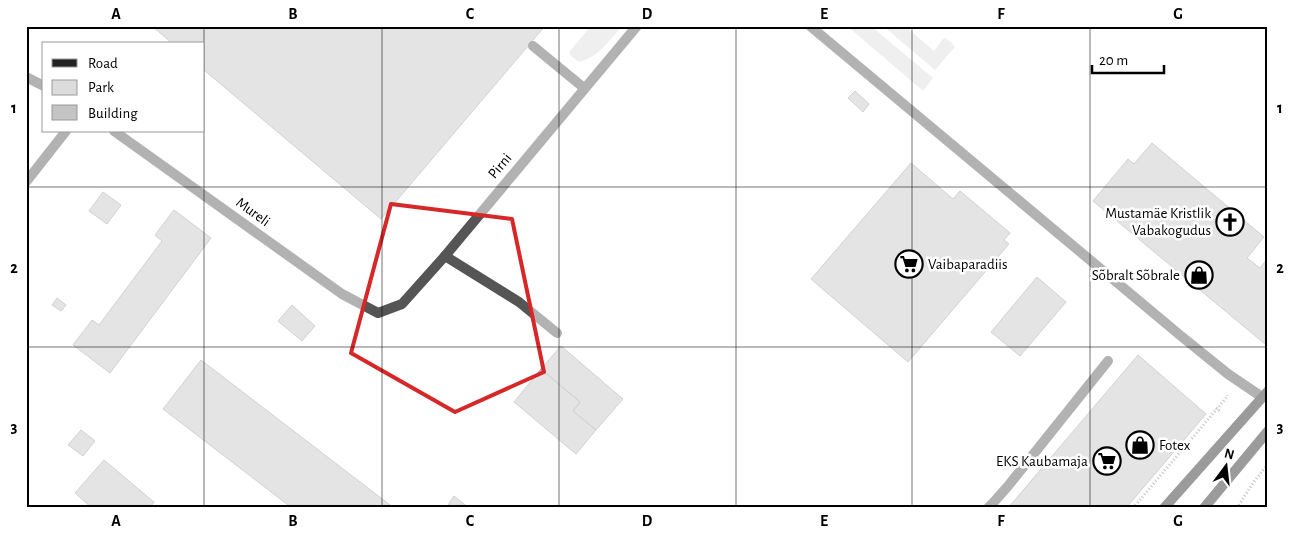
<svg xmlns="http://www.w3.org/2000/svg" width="1294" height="534" font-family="'Alegreya Sans',sans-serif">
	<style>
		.green { fill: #dcdcdc }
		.building { fill: #c4c4c4; stroke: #999 }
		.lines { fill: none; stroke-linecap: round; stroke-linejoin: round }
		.path { stroke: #777; stroke-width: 3; stroke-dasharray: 1 2.5; stroke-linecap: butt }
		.lane { stroke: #555; stroke-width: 10 }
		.street { stroke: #555; stroke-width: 10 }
		.secondary { stroke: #222; stroke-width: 10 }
		.marked { fill: none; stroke: #d62828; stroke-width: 4; stroke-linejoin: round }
		.grid { fill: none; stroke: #000; stroke-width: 1; stroke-opacity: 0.55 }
		.labels { text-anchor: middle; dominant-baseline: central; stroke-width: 5; stroke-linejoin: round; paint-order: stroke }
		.street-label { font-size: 15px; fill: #000; stroke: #fff }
		.poi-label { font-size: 15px; fill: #000; stroke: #fff; text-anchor: end }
		.neatline { fill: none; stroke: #000; stroke-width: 2 }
		.grid-label { font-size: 16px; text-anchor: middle; font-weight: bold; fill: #000 }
	</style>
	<rect width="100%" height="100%" fill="#fff"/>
	<path class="green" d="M591,26H622C608,42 600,56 579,62L571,56L569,52Z
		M847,26H871L933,78L923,91Z
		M883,26H905L934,51L943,39L945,38L952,43L955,47L935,70Z"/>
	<path class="building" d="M152,26H545L381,219L204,70V44H173Z
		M855,91L869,104L863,112L848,98Z
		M1152,143L1264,237L1247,258L1260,268L1268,258V341L1265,344L1093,201L1128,159L1134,164Z
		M911,163L953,199L960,191L1010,233L1004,240L1009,244L908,362L811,279Z
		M103,192L121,205L107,224L89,211Z
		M174,210L211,238L110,373L73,345L92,320L99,325L162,241L155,235Z
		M1037,277L1066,302L1020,356L991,332Z
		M57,298L66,305L61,311L52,305Z
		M292,305L315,326L302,341L278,321Z
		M561,346L623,399L596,430L573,411L580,402L541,369Z
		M1138,355L1206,414L1126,508H1008Z
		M201,360L394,508H292L163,409Z
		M541,369L580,402L573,411L596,430L576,454L514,402Z
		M81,430L95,441L83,456L68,445Z
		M104,460L154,502L150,508H92L75,493Z
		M454,496L469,508H446Z"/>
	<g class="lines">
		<path class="path" d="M1216,408L1221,412
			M1133,508L1227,397V395
			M1237,508L1253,483L1268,464"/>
		<path class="lane" d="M810,26L1181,336L1228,374L1262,397
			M533,46L584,88
			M445,256L519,302L557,333
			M988,508L993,503L1008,486L1108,361"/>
		<path class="street" d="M26,77L44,86
			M114,131L342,294L378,313L402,304L445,256L637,26
			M26,182L66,131"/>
		<path class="secondary" d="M1164,508L1268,391
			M1204,508L1268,431"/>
	</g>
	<path d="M0 0H1294V534H0ZM391,204L512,219L544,372L455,412L351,353Z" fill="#fff" fill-opacity=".55" fill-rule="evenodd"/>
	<path class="marked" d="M391,204L512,219L544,372L455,412L351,353Z"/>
	<path class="grid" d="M204,26V508M382,26V508M559,26V508M736,26V508M912,26V508M1090,26V508M26,187H1268M26,347H1268"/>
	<defs>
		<g id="church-ring" transform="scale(1.4375)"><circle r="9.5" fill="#fff" stroke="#000" stroke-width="1.5"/><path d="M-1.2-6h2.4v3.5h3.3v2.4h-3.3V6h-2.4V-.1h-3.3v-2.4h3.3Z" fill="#000"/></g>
		<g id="supermarket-ring" transform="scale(1.4375)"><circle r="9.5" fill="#fff" stroke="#000" stroke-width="1.5"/><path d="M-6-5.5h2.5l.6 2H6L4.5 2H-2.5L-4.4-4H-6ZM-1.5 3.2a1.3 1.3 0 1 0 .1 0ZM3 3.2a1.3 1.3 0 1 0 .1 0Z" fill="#000"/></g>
		<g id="shop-ring" transform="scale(1.4375)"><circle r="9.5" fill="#fff" stroke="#000" stroke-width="1.5"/><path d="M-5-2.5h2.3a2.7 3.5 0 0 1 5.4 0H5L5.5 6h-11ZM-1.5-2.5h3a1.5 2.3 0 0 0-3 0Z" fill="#000"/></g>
	</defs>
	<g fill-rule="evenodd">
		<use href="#church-ring" x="1230" y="222"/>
		<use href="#supermarket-ring" x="909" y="264"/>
		<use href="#shop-ring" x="1199" y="275"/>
		<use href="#shop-ring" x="1140" y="445"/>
		<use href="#supermarket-ring" x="1107" y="461"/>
	</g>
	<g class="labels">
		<g class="street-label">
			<text transform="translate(500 166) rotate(-50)">Pirni</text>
			<text transform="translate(253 212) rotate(36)">Mureli</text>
		</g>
		<g class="poi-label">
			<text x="1211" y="213">Mustamäe Kristlik<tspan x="1211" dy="17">Vabakogudus</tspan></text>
			<text x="928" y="264" text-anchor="start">Vaibaparadiis</text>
			<text x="1180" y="275">Sõbralt Sõbrale</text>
			<text x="1159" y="445" text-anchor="start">Fotex</text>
			<text x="1088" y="461">EKS Kaubamaja</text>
		</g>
	</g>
	<rect width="1294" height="534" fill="none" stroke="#ffffff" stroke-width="55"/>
	<rect x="42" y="42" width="162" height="90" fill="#ffffff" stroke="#999999"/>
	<rect x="52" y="59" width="25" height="8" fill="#222222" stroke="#999999"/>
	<text x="88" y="68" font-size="15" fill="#000000">Road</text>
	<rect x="52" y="80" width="25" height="15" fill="#dcdcdc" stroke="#999999"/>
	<text x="88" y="92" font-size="15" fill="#000000">Park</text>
	<rect x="52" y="105" width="25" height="15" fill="#c4c4c4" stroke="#999999"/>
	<text x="88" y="118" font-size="15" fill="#000000">Building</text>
	<g transform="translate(1226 466) rotate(15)" stroke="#ffffff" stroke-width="4" paint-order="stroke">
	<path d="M0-4L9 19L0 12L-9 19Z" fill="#000000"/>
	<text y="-8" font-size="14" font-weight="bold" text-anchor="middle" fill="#000000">N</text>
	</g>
	<path d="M1092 65v8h72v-8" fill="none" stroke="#000000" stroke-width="2.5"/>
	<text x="1099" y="65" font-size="15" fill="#000000" stroke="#ffffff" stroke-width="4" paint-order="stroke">20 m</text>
	<rect x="28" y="28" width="1238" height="478" class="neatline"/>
	<g class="grid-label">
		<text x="116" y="19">A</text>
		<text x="293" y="19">B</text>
		<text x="470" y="19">C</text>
		<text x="647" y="19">D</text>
		<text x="824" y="19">E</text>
		<text x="1001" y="19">F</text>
		<text x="1178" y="19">G</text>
		<text x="14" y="113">1</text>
		<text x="1280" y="113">1</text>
		<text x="14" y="273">2</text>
		<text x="1280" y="273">2</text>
		<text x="14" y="432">3</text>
		<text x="1280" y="432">3</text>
		<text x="116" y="526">A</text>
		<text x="293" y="526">B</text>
		<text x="470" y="526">C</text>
		<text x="647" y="526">D</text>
		<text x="824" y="526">E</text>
		<text x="1001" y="526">F</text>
		<text x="1178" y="526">G</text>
	</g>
</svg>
